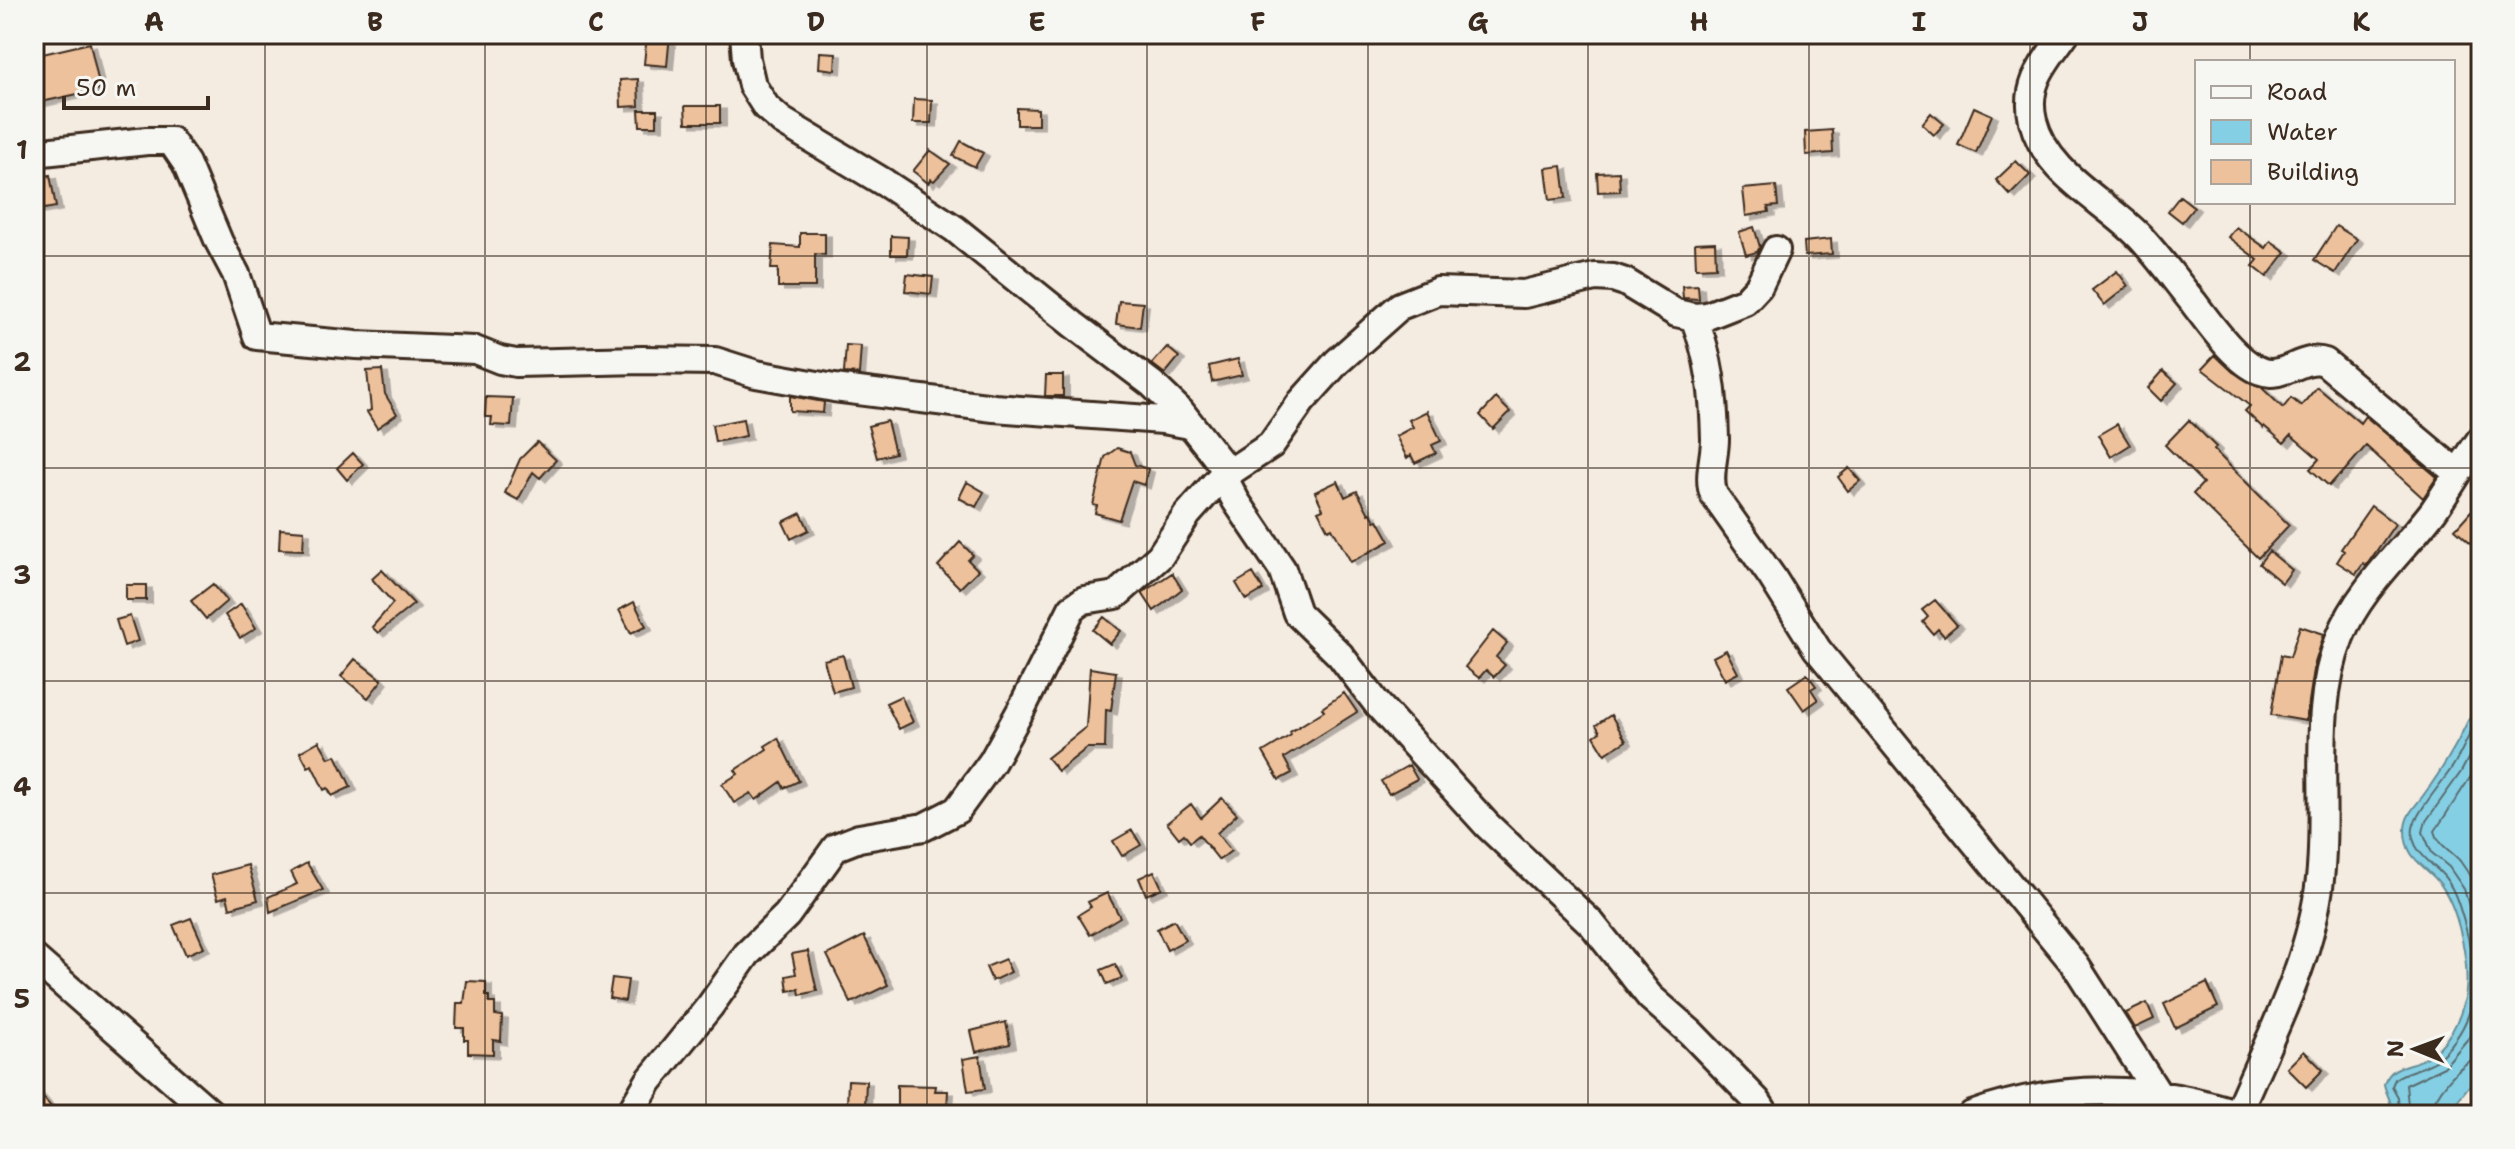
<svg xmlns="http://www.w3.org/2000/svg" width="2515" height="1149" font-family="'Shantell Sans',sans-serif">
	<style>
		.water { fill: #85cfe5; stroke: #678d95; stroke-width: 2 }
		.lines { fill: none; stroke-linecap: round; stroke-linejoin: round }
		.shore { stroke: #596c6e; stroke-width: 2 }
		.building { fill: #edc19c; stroke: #3b2a1e; stroke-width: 2; filter: url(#shadow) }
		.minor-casing { stroke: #3b2a1e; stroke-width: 32 }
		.minor { stroke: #f6f6f2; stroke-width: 26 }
		.grid { fill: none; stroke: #3b2a1e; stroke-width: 2; stroke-opacity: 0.55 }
		.neatline { fill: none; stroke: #3b2a1e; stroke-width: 3 }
		.grid-label { font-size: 26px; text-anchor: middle; font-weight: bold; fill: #3b2a1e }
	</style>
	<defs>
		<filter id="shadow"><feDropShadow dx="6" dy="3.5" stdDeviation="0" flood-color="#0004"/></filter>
	</defs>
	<rect width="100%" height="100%" fill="#f4ebe1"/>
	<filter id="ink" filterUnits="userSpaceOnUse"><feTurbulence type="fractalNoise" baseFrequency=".0125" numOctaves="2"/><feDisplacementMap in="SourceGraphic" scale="16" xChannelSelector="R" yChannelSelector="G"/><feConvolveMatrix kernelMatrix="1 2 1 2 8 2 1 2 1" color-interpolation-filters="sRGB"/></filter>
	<g filter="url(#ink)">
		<path class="water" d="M2481,699V1071L2446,1115H2390C2394,1103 2386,1095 2384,1084C2393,1062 2409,1068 2427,1057C2446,1046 2459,1022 2464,1002C2472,970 2459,904 2436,879C2421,863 2405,857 2405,830C2405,814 2417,805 2425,793C2437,777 2448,759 2458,741C2465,727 2471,712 2481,699Z"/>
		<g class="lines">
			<path class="shore" d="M2481,734L2461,772L2426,821L2423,832L2432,853L2449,867L2464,889L2481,947
				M2481,761L2435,831C2439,847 2451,850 2460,861C2470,874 2476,887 2481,903
				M2399,1115L2398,1097L2392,1086L2395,1079C2407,1069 2426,1070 2439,1058C2482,1017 2479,976 2464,922C2459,905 2454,886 2441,873C2428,860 2410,849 2413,828C2416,812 2443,782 2453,766C2464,749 2471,729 2481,712
				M2409,1115L2406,1085L2444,1067L2471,1035L2481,1007
				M2430,1115C2431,1097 2463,1058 2481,1057"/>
		</g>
		<path class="building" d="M647,34H670L667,66L644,64Z
			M90,43L100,89L37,103L34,89V56Z
			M820,52L836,53L835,70L819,68Z
			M638,79L639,106L621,107L620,80Z
			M914,99L932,100L931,123H913Z
			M685,106H720V123H686Z
			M1974,107L1992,115L1976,153L1958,145Z
			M1017,108L1038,109V125H1017Z
			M639,110H657V126H640Z
			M1931,113L1944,124L1934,135L1922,124Z
			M1832,130L1833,153L1806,155L1805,132Z
			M961,141L983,153L975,167L953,156Z
			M930,150L950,164L934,181L931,179L928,183L913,171Z
			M2016,161L2030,175L2010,195L1996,180Z
			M1562,166L1566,198L1550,200L1546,168Z
			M1619,172L1620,191L1598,192L1597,173Z
			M50,175L56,207L38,210L34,178Z
			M1776,186L1778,206L1768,207L1769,212L1746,216L1743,189Z
			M2180,196L2194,207L2182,222L2168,211Z
			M2336,226L2357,239L2335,273L2314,260Z
			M1754,227L1760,247L1757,252L1746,255L1739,232Z
			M2236,227L2266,248L2271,241L2286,252L2267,277L2253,266L2258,260L2228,237Z
			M800,233H825V255L815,254V287H778V269H771L773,245L800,247Z
			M891,236L908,237L907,255H891Z
			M1831,239L1832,254L1805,256L1804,242Z
			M1715,242L1716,267L1696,268L1695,243Z
			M2117,271L2128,286L2104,305L2092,290Z
			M907,274L933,277L931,294L905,291Z
			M1698,285L1699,299L1683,298L1682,286Z
			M1119,301L1143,303L1140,327L1116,324Z
			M846,345L861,346L859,374L844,373Z
			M1167,347L1179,357L1165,374L1152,364Z
			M2215,355L2233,372L2261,387L2283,408L2291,398L2301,406L2317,387L2360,423L2365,416L2437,477L2423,498L2366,446L2340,476L2339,475L2329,486L2310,469L2319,459L2291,435L2284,443L2264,426L2263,428L2245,411L2250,406L2202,369Z
			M1238,359L1242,375L1212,382L1209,366Z
			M382,370L385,394L397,414L377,428L367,412L371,410L367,371Z
			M2163,371L2177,383L2161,401L2148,388Z
			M1046,375H1063V396H1045Z
			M790,396L824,402L823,413L790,411Z
			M486,397L513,398L511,426L491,425L492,417H485Z
			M1496,398L1510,412L1493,429L1480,415Z
			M1427,411L1441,441L1432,445L1436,453L1415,463L1411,455L1407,458L1396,436L1413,427L1409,420Z
			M743,419L746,436L715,442L712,425Z
			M2189,420L2216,447L2214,450L2289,525L2258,558L2193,494L2203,483L2165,445Z
			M887,421L895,453L877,458L868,426Z
			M2117,424L2130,445L2111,457L2098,435Z
			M537,442L556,460L540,478L533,472L518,500L505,493L520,459Z
			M1117,448L1130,452L1135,465L1148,469L1144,485L1132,481L1119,520L1095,513L1097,506L1093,505L1105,457Z
			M353,453L363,464L347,480L337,468Z
			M1849,468L1860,481L1848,491L1838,477Z
			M1338,481L1345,497L1357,491L1369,514L1371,513L1375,521L1378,520L1390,541L1351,562L1332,528L1328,530L1318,511L1323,509L1315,492Z
			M967,482L984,492L976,507L959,498Z
			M2371,506L2395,524L2366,566L2363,564L2356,574L2337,562L2344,551L2341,549Z
			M2471,511L2481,520V534L2472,544L2455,529Z
			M801,513L809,530L791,539L783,522Z
			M280,529L304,531L303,550L279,549Z
			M960,542L973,555L968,560L978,570L960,588L938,566Z
			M2269,551L2292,570L2282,583L2259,564Z
			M382,570L414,604L378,633L372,627L393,603L372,579Z
			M1172,573L1182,589L1154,611L1142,593Z
			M1253,573L1263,590L1246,600L1236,583Z
			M213,584L227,601L206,619L191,601Z
			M126,585H146V600H126Z
			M1935,600L1957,625L1944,636L1938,629L1933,634L1923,622L1928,617L1922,610Z
			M634,602L646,626L631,633L619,610Z
			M241,604L256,628L240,638L225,615Z
			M130,616L138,641L124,646L116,620Z
			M1104,617L1121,631L1110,644L1093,630Z
			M2300,626L2324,634L2315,663L2306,721L2271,715L2281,655L2290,657Z
			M1493,631L1507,643L1496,657L1505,665L1494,677L1486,670L1479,678L1465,667Z
			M1726,650L1738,673L1725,680L1713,657Z
			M843,655L851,687L833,692L824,660Z
			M355,659L382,680L368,698L341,676Z
			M1090,668L1116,672L1111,711L1106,710L1105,748H1087L1058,771L1047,758L1086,727Z
			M1807,674L1816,686L1811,689L1818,700L1804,710L1788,687Z
			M1344,693L1357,712L1284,758L1292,773L1279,780L1263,752L1291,735L1290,732L1324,711L1322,708Z
			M901,696L913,722L899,729L886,703Z
			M1611,715L1626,741L1605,754L1594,736L1600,732L1596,725Z
			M778,738L799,781L784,788L781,782L756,800L751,793L734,803L722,784L738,774L735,770L767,749L765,746Z
			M319,741L329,758L336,755L351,787L332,796L328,788L324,790L312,765L308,767L300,752Z
			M1409,765L1417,779L1389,794L1381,781Z
			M1222,798L1237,814L1217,833L1231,851L1219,860L1199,835L1190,842L1184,834L1179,838L1167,823L1191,804L1201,818Z
			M1132,830L1141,845L1122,856L1113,841Z
			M307,863L323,890L270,912L268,897L297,884L291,872Z
			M248,865L258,900L230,908L227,896L218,899L211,875Z
			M1154,871L1162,888L1146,895L1139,878Z
			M1107,893L1120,917L1090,935L1078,915L1091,907L1088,902Z
			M191,918L204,947L186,955L173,925Z
			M1174,920L1185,940L1167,950L1157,929Z
			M864,936L888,985L851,1003L827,955Z
			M808,951L817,991L800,995L799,989L788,991L786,976L796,974L792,954Z
			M1005,959L1011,972L992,981L986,967Z
			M1115,964L1122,978L1107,984L1101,970Z
			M612,978L628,980L625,1001L609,998Z
			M467,981L486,982V996H489V1003H495V1015L502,1016L501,1041L493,1040V1054L468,1053V1040H464V1028H456L457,1003H464Z
			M2207,983L2218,1007L2175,1028L2164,1004Z
			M2147,1003L2154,1019L2135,1028L2126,1013Z
			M1006,1022L1010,1044L976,1052L971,1031Z
			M2304,1051L2323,1070L2306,1087L2287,1068Z
			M980,1056L985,1089L968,1091L963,1059Z
			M848,1080L866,1081L865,1107L847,1106Z
			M897,1085L936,1086L935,1091H948L947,1110L897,1113Z
			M34,1087L58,1115H34Z"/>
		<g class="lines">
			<g class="minor-casing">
				<path id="minor" d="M744,34L746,59L752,85L766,107L782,121L885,183L955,229L1074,325L1152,384L1181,412L1228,472
					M2065,34C2045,62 2024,84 2033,121C2046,174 2104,200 2139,236C2159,257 2175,280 2193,302C2209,323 2236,362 2261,371C2283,380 2303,354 2325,362L2456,472
					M34,153L147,141H171L186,163L219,242L236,274L257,336L356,345L475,350L500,360L516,363L642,360L715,361L756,374L834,388L994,408L1163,420L1190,425
					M1694,317C1710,359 1714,394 1715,439C1715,457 1707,478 1714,495L1772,577L1817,649L2076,966L2158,1094
					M1223,476L1236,501L1282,569L1297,613L1340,655L1378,705L1487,825L1592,924L1650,997L1691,1033L1757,1101L1766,1115
					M34,958L213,1115
					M2237,1114C2269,1038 2311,962 2320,879C2329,799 2310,714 2340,637C2359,589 2403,551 2434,510C2450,487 2464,462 2481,439
					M629,1115L649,1081L710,1006L747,954L787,915L836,847L859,838L924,827L957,810L992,762L1022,708L1072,608L1084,600L1116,595L1160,556L1187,515L1218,480L1271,445L1302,401L1337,362L1400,306L1438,291L1524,294L1595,277L1613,278L1625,282L1676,313L1694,317L1707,316L1745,301L1759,286L1776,250
					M1972,1115C2060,1083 2153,1084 2241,1115"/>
			</g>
			<use href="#minor" class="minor"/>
		</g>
	</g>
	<path class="grid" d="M265,34V1115M485,34V1115M706,34V1115M927,34V1115M1147,34V1115M1368,34V1115M1588,34V1115M1809,34V1115M2030,34V1115M2250,34V62M2250,202V1115M34,256H2481M34,468H2481M34,681H2481M34,893H2481"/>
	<rect width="2515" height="1149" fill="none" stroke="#f6f6f2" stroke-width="88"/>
	<rect x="2195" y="60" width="260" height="144" fill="#f6f6f2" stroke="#aba49d" stroke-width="2"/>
	<rect x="2211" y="86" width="40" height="12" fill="#f6f6f2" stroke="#aba49d" stroke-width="2"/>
	<text x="2267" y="100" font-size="24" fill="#3b2a1e">Road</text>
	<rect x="2211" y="120" width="40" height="24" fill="#85cfe5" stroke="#aba49d" stroke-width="2"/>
	<text x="2267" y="140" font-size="24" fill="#3b2a1e">Water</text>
	<rect x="2211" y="160" width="40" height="24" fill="#edc19c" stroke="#aba49d" stroke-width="2"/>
	<text x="2267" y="180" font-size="24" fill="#3b2a1e">Building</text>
	<g transform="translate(2415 1049) rotate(271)" stroke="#f6f6f2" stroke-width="6" paint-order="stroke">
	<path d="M0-6L14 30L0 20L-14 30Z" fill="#3b2a1e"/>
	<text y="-12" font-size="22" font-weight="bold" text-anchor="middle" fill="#3b2a1e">N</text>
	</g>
	<path d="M64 96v12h144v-12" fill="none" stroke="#3b2a1e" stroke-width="4"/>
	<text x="76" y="96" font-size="24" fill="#3b2a1e" stroke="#f6f6f2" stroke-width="6" paint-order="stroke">50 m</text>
	<rect x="44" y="44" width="2427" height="1061" class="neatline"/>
	<g class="grid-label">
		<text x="154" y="31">A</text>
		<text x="375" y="31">B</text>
		<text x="596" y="31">C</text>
		<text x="816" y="31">D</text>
		<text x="1037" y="31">E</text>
		<text x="1258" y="31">F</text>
		<text x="1478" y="31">G</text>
		<text x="1699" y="31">H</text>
		<text x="1919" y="31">I</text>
		<text x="2140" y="31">J</text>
		<text x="2361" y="31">K</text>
		<text x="22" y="159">1</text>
		<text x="22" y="371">2</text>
		<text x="22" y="584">3</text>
		<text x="22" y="796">4</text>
		<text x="22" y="1008">5</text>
	</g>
</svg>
